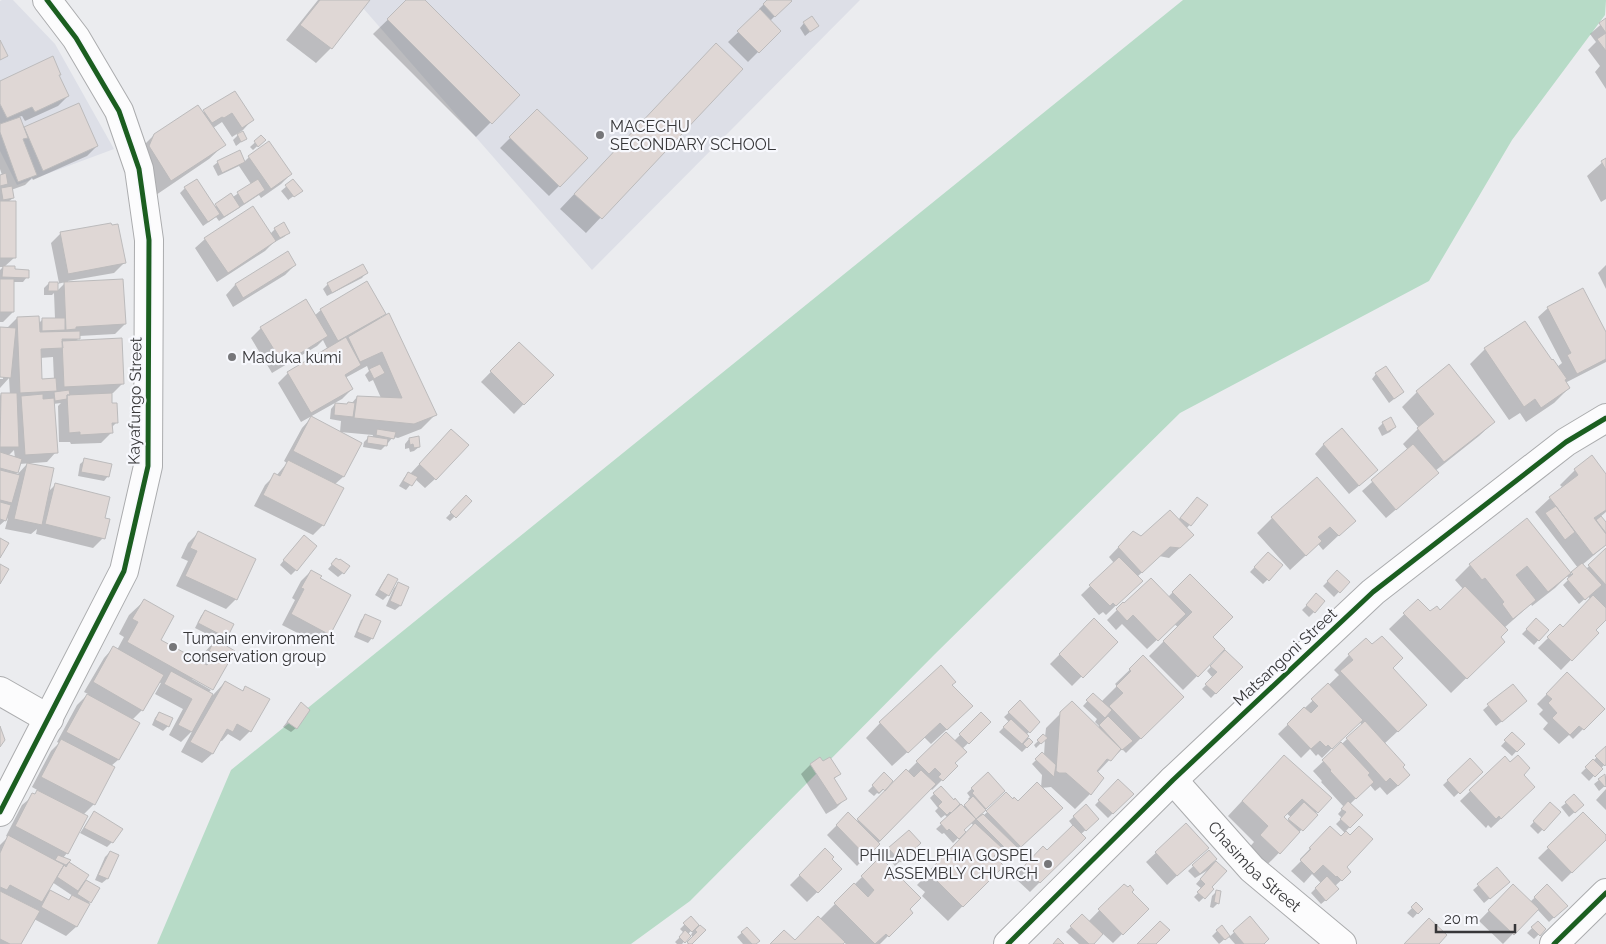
<svg xmlns="http://www.w3.org/2000/svg" width="1606" height="944" font-family="Raleway,sans-serif">
	<style>
		.built { fill: #dddfe7 }
		.green { fill: #b7dbc7 }
		.shadow { fill: #0003; fill-rule: evenodd }
		.building { fill: #dfd7d5; stroke: #bcbbbc }
		.lines { fill: none; stroke-linecap: round; stroke-linejoin: round }
		.minor-casing { stroke: #abacae; stroke-width: 30 }
		.minor { stroke: #fcfcfd; stroke-width: 28 }
		.cycleway-casing { stroke: #f7f8fd; stroke-width: 8 }
		.cycleway { stroke: #1b5e20; stroke-width: 5 }
		.poi-dot { fill: #767679; stroke: #f7f8fd; stroke-width: 2 }
		.labels { text-anchor: middle; dominant-baseline: central; stroke-width: 4.5; stroke-linejoin: round; paint-order: stroke }
		.poi-label { font-size: 16px; fill: #373739; stroke: #f7f8fd; text-anchor: start }
		.street-label { font-size: 16px; fill: #373739; stroke: #f7f8fd }
	</style>
	<rect width="100%" height="100%" fill="#ebecef"/>
	<path class="built" d="M2,0H13L55,44L114,149L17,185L0,151V1Z
		M356,0H860L592,270Z"/>
	<path class="green" d="M1183,0H1606L1605,15L1512,140L1429,281L1180,413L935,654L690,901L631,944H157L231,770Z"/>
	<path class="shadow" d="M318,0H369L331,48L316,63L286,40Z
		M408,0H423L518,95L476,137L373,34Z
		M768,0L790,1L770,21L779,31L748,62L728,42L760,11L759,9Z
		M1606,20V89L1595,72L1600,66L1588,50L1596,42L1590,34Z
		M804,23L817,26L805,36L800,28Z
		M701,60L741,69L586,233L560,209Z
		M60,74L58,76L68,96L58,106L25,121L22,116L19,117L23,129L78,104L97,146L87,156L33,180L32,178L25,185L11,190L13,198L8,202L15,257L4,267L27,277L23,282H13V312L3,322H0V270L3,267H0V176L2,175L0,169V82Z
		M234,92L252,120L243,130L232,137L222,122L213,128L224,145L209,159L156,195L139,150L154,135L202,113Z
		M537,111L586,159L549,196L500,148Z
		M238,135L245,139L236,146L233,140Z
		M261,137L264,140L253,150L250,147Z
		M249,157L291,174L281,184L261,198L259,195L219,221L216,217L203,226L180,193L185,188L214,207L233,197L251,184L239,166L218,176L213,166L218,162H244Z
		M1606,159V199L1601,202L1587,176Z
		M293,181L301,191L288,200L289,201L281,191Z
		M275,229L289,232L284,237L275,242V241L265,251L217,282L195,248L205,239L270,234Z
		M61,233L124,263L114,273L68,281V283L125,324L115,334L79,336V338L75,342L123,383L113,393H111V405L117,422L111,428V433L101,443L71,444L70,442H59L58,406L61,403L53,404L56,452L47,462L19,464L16,476L27,464L48,492L55,485L103,519V538L93,548L36,534L37,529L31,534L5,529L8,518L0,525V396L1,394L10,395L9,378L0,388V379H3V376H0V328H7L17,318L38,324L42,320L55,319L54,293L52,295H44V288L49,283H59L51,243ZM66,282L57,291V284ZM53,357L54,380H40V358ZM14,450L15,458L8,456Z
		M287,253L295,265L285,275L233,307L226,295L235,285Z
		M1606,265V289L1598,273Z
		M362,266L366,273L362,278L327,296L323,289L328,284Z
		M305,301L314,316L321,310L384,313L377,321L436,414L421,429L398,438L393,437L388,443H386V445L381,450L363,447L364,442L368,438H372L373,435L340,432L341,421L330,419L331,409L335,404L346,405L351,404L357,397L381,398L373,380L369,382L365,375L369,371L367,366L345,378L352,389L342,399L301,422L278,383L288,373L328,350L323,340L317,346L272,373L251,338L261,328Z
		M1548,308L1606,335V362L1565,383L1569,388L1554,403L1526,422L1520,413L1509,420L1470,364L1485,349L1551,362L1557,367L1562,363L1538,317Z
		M519,343L552,375L514,414L481,382Z
		M1449,366L1494,422L1479,436L1435,471L1427,483L1386,518L1362,491L1408,450L1403,444L1419,428L1402,407L1417,392Z
		M1376,374L1403,392L1389,403L1372,379Z
		M311,418L361,443L343,477L334,485L323,525L313,535L254,506L265,485L275,475L276,476L287,463L284,461L302,428Z
		M1383,423L1395,427L1390,432L1382,436L1378,428Z
		M409,439L419,447L414,451L410,452L409,448L405,449V444Z
		M442,440L435,479L425,488L415,479L406,490L399,486L404,478L408,473L410,474Z
		M1324,444L1366,480L1349,494L1315,454Z
		M1592,457L1606,476V512L1600,517L1606,524V545L1582,565L1586,569L1606,550V618L1594,630L1597,633L1561,670L1538,648L1560,626L1562,629L1590,599L1588,596L1579,604L1563,585L1569,579L1567,576L1555,588L1532,606L1531,604L1504,628L1488,657L1451,693L1389,629L1418,601L1430,613L1440,611L1463,589L1455,580L1470,565L1527,519L1571,574L1578,568L1535,512L1550,498L1563,488L1560,485L1575,470Z
		M85,460L108,476L104,481L78,476L80,464Z
		M466,497L470,501L450,521L446,518Z
		M1192,504L1206,506L1186,529L1183,545L1169,558L1159,556L1137,577L1131,591L1106,615L1103,612L1099,615L1081,595L1114,563L1109,557L1133,532L1141,538L1178,520Z
		M1272,518L1354,521L1323,550L1318,544L1290,570L1257,533Z
		M198,533L236,599L226,609L176,586L188,561L181,558L188,543Z
		M299,541L296,570L291,575L280,565Z
		M1268,553L1281,566L1263,584L1250,572Z
		M336,560L343,573L338,577L328,569Z
		M311,571L319,579L329,634L319,644L282,625L295,600L292,598L301,581Z
		M1337,572L1348,582L1334,597L1323,586Z
		M388,575L396,579L388,595L383,600L375,595L384,580Z
		M1190,575L1211,637L1223,650L1183,690L1149,656L1178,627L1174,624L1147,649L1122,624L1116,630L1107,620L1123,604L1168,597Z
		M399,583L408,588L400,606L395,610L386,606L394,588Z
		M1312,600L1314,612L1309,617L1302,610Z
		M144,601L159,640L197,661L201,656L215,641L233,651L192,679L211,690L208,693L213,695L225,682L241,692L246,687L250,731L240,741L228,734L222,741L219,740L212,754L202,763L181,752L193,730L181,742L169,735L183,709L155,694L161,683L158,682L142,710L132,720L138,724L118,760L111,766L94,804L83,815L67,853L63,858L87,875L84,880L98,889L88,904L76,927L66,936L34,919L20,944H0V845L8,837L6,836L22,805L39,791L32,787L51,751L59,743L57,742L77,705L88,694L84,692L104,658L113,648L117,650L124,637L119,634L129,615ZM52,882L73,896L68,901L48,890Z
		M205,611L226,637L221,641L195,628L201,616Z
		M366,616L372,638L368,643L354,637L361,620Z
		M1094,620L1116,642L1072,686L1050,664Z
		M1536,620L1547,630L1534,645L1522,634Z
		M1225,652L1241,667L1211,698L1202,689L1213,678L1207,671Z
		M1349,655L1391,668L1411,719L1384,744L1399,785L1387,795L1380,787L1375,791L1370,785L1350,804L1361,815L1345,832L1350,836L1345,867L1350,872L1335,886L1333,894L1321,904L1311,893L1321,883L1312,874L1304,883L1291,871L1302,860L1300,859L1330,828L1341,837L1345,833L1336,824L1342,818L1338,814L1344,807L1321,782L1322,781L1313,771L1362,725L1359,721L1322,758L1318,754L1316,756L1310,749L1301,758L1278,734L1339,675L1334,670Z
		M1143,657L1182,697L1126,753L1122,749L1117,754L1116,753L1097,773L1102,778L1090,794L1075,809L1051,787L1041,788L1042,775L1032,764L1042,754L1044,755L1045,739L1036,748L1034,745L1043,736L1045,737L1046,728L1061,713L1098,728L1099,726L1095,722L1097,719L1083,706L1093,695L1101,702L1117,686L1115,684Z
		M1567,674L1603,709L1573,739L1569,735L1559,744L1543,729L1548,723L1539,714L1543,710L1537,704Z
		M1512,685L1521,706L1496,726L1483,710Z
		M1020,702L1039,722L1026,735L1032,742L1022,752L999,732L1009,722L1004,717Z
		M301,704L296,728L291,732L283,727Z
		M159,713L168,726L163,731L152,725L155,718Z
		M981,714L990,722L962,749L954,764L956,766L932,790L930,788L857,866L827,835L848,814L856,822L906,771L907,772L946,733L954,741Z
		M956,721L931,744L924,737L892,766L866,738L880,723Z
		M1512,734L1523,744L1512,756L1501,746Z
		M1606,748V763L1589,781L1581,773Z
		M1284,756L1330,798L1315,814L1316,815L1264,868L1246,851L1254,842L1228,816ZM1286,813L1291,817L1287,822L1282,817Z
		M1505,757L1522,775L1524,797L1491,828L1488,825L1486,828L1460,801Z
		M1470,760L1481,772L1454,797L1443,785Z
		M810,765L839,774L833,780L846,798L836,808L826,814L801,774Z
		M884,774L892,781L879,794L877,793L874,796L868,791Z
		M988,774L1003,791L984,810L981,814L983,816L1006,794L1013,801L1051,818L1011,856L1010,855L1007,858L998,850L992,856L1002,866L948,921L922,896L925,892L917,885L974,826L971,823L963,830L964,832L953,843L944,833L942,834L936,829L948,818L945,815L941,818L935,811L938,808L930,798L934,794L954,802L955,800L963,807L970,801L968,799L970,797L967,793Z
		M1605,775L1606,777V785L1599,791L1594,784Z
		M1118,781L1132,794L1108,818L1095,805Z
		M1606,789V810L1596,800Z
		M1566,803L1577,810L1569,817L1561,807Z
		M1550,804L1560,812L1538,834L1530,826Z
		M1086,806L1098,819L1081,834L1084,838L1030,892L1014,877L1043,848L1047,852L1073,826L1069,821Z
		M94,813L112,842L107,847L80,833L90,818Z
		M1583,814L1606,838L1562,882L1538,858Z
		M1186,825L1197,857L1167,885L1146,862Z
		M909,832L919,843L895,866L885,854Z
		M825,850L831,859L841,869L807,902L790,885Z
		M110,852L117,856L107,879L102,883L95,880L105,857Z
		M1209,852L1214,861L1225,872L1210,887L1213,889L1199,902L1194,897L1202,889L1196,884L1208,870L1195,878L1188,871Z
		M880,859L911,913L880,944H846L843,942L841,944H772L795,941L820,919Z
		M1497,869L1504,886L1484,903L1473,890Z
		M1124,885L1147,909L1113,943L1102,933L1092,944H1079L1066,932L1082,916L1088,922Z
		M1513,886L1530,902L1547,886L1566,906L1549,922L1537,909L1503,944L1479,921Z
		M1217,891L1218,903L1213,908L1210,907L1212,896Z
		M1416,904L1421,909L1413,918L1407,913Z
		M691,918L704,930L690,944H687L693,937L691,935L695,927L688,934L689,936L682,944H677L675,942L684,933L680,929Z
		M1250,918L1263,944H1235L1228,936L1219,944L1212,936L1221,927L1229,937Z
		M1538,922L1544,929L1534,939L1527,933Z
		M746,929L754,944H743L737,937Z"/>
	<path class="building" d="M320,0H370L332,49L300,25Z
		M406,0H425L520,95L492,124L387,19Z
		M767,0H791L792,1L775,17L763,4Z
		M760,9L781,31L759,53L737,31Z
		M812,16L819,26L810,32L803,22Z
		M1606,18V51L1597,39L1606,33L1599,23Z
		M0,40L8,56L0,60Z
		M716,43L743,69L602,219L574,194Z
		M53,56L61,75H59L69,96L35,112L32,107L7,118L0,104V81Z
		M235,91L254,120L242,128L232,113L224,118L222,117L212,123L203,110Z
		M79,103L98,146L43,171L24,127Z
		M198,105L226,145L171,181L149,146L154,134Z
		M537,109L588,158L560,187L509,137Z
		M20,117L28,138L23,139L37,175L18,182L0,132V124Z
		M243,131L247,139L241,142L237,134Z
		M261,135L266,140L258,147L254,141Z
		M269,141L292,174L271,189L248,156Z
		M240,150L245,162L222,173L217,161Z
		M1606,158V170L1601,161Z
		M6,173L8,184L0,186V175Z
		M197,179L220,214L208,222L184,187Z
		M258,179L265,190L244,204L237,192Z
		M293,179L303,191L294,197L285,185Z
		M12,186L14,198L3,200L1,188Z
		M231,193L240,207L224,217L215,204Z
		M0,201H16V258H0Z
		M253,206L276,241L228,273L204,238Z
		M284,222L290,233L280,238L274,228Z
		M111,223L112,225L118,224L126,263L68,274L60,232Z
		M288,251L296,265L243,298L235,284Z
		M363,264L368,273L332,293L327,283Z
		M3,266H15V269L29,270V278L2,277Z
		M0,279H14V312H0Z
		M123,279L126,324L76,327V329L66,330L64,282Z
		M367,281L386,314L338,341L320,309Z
		M49,282H58V291H48Z
		M1583,288L1606,332V359L1577,374L1567,355L1571,353L1547,307Z
		M306,299L328,336L283,364L260,327Z
		M389,313L437,415L414,424L354,418L357,396L402,398L382,352L360,362L348,337Z
		M39,316L40,332L80,331V339H62L63,348L41,349L42,379L56,378L57,391L20,393L17,317Z
		M42,318H65V330L42,331Z
		M1525,321L1552,360L1553,359L1567,379L1565,380L1570,388L1541,408L1535,399L1524,407L1484,348Z
		M0,327L16,328L11,378L0,377Z
		M346,337L361,365L345,375L353,389L311,413L287,372Z
		M122,338L124,384L64,387L62,341Z
		M519,342L554,375L524,405L490,371Z
		M380,364L385,373L374,379L369,369Z
		M1449,364L1495,422L1444,462L1417,428L1434,414L1416,391Z
		M1386,366L1404,392L1394,399L1375,373Z
		M69,390L70,395H67V399L55,401L54,392Z
		M1,393H17L19,447H0Z
		M112,393V403H117L118,423H112L113,433L80,435V432L69,433L67,395Z
		M43,394V399L54,398L58,453L25,455L21,396Z
		M348,402L355,403L353,417L334,415L335,403L347,404Z
		M311,416L362,443L344,477L293,451Z
		M1391,417L1396,427L1387,432L1382,422Z
		M1342,428L1378,470L1359,486L1323,444Z
		M377,429L396,432L394,439L376,435Z
		M451,429L469,445L436,480L419,464Z
		M368,436L388,439L387,446L367,443Z
		M419,436L420,447L414,448L413,444L410,445L409,438Z
		M1413,444L1439,473L1396,510L1371,480Z
		M0,452L22,459L18,473L0,468Z
		M1592,455L1606,474V510L1594,518L1606,534V545L1593,555L1549,497L1578,475L1574,469Z
		M84,458L112,464L109,477L81,472Z
		M288,460L344,488L324,526L263,495L274,473L280,476Z
		M27,463L54,468L42,525L14,519Z
		M0,470L20,475L12,503L0,500Z
		M408,472L418,477L412,486L403,481Z
		M1317,477L1356,521L1339,536L1330,527L1318,537L1322,541L1306,556L1271,517Z
		M55,483L110,497L105,518L110,519L105,539L45,524Z
		M466,495L472,501L456,518L450,512Z
		M1197,497L1208,505L1191,526L1180,518Z
		M0,502L11,505L6,521L0,519Z
		M1556,506L1575,532L1565,540L1545,513Z
		M1170,510L1194,535L1180,548L1170,547L1142,573L1118,547L1133,531L1141,536Z
		M1601,516L1606,522V533L1596,520Z
		M1527,518L1571,573L1548,592L1527,566L1516,575L1536,600L1513,619L1502,604L1504,602L1485,578L1482,580L1469,564Z
		M198,531L256,559L237,600L185,576L197,551L190,548Z
		M304,535L317,546L297,571L283,560Z
		M0,538L9,543L0,558Z
		M1606,548V585L1588,565Z
		M1268,552L1283,565L1269,581L1254,567Z
		M1119,557L1143,581L1116,606L1113,603L1110,606L1089,585Z
		M336,558L339,560L340,559L350,566L344,574L331,564Z
		M1582,563L1602,585L1585,600L1567,579L1573,574L1571,572Z
		M0,564L9,569L0,584Z
		M311,570L322,576L320,578L351,595L330,635L291,614L304,589L301,588Z
		M1337,570L1350,582L1340,593L1327,581Z
		M388,574L398,579L389,596L379,590Z
		M1190,574L1233,617L1213,637L1225,649L1198,677L1163,641L1192,612L1172,592Z
		M1151,578L1186,614L1158,641L1133,615L1127,621L1116,609L1123,602L1124,603Z
		M398,582L409,587L401,606L390,601Z
		M1465,586L1508,630L1501,637L1505,642L1467,679L1403,613L1418,599L1430,611L1437,606L1440,610Z
		M1316,593L1325,601L1315,613L1306,605Z
		M1593,595L1606,608V620L1596,630L1599,633L1572,661L1547,637L1560,624L1563,627Z
		M144,599L174,616L161,640L207,665L214,654L209,651L215,639L235,651L213,690L127,642L138,622L132,619Z
		M205,610L234,624L227,638L198,623Z
		M365,614L381,621L373,639L357,632Z
		M1094,618L1118,642L1083,678L1059,654Z
		M1536,618L1549,630L1539,641L1526,629Z
		M1382,636L1403,658L1393,668L1427,705L1398,732L1340,671L1353,660L1348,654L1366,638L1372,644Z
		M113,646L164,675L143,711L93,682Z
		M1225,650L1243,667L1216,694L1205,684L1217,672L1210,666Z
		M1143,655L1184,697L1141,739L1109,706L1123,693L1116,686L1131,671L1129,669Z
		M941,665L956,682L952,685L973,706L947,730L940,723L908,753L879,722Z
		M171,671L213,694L192,732L178,725L192,699L164,684Z
		M1567,672L1605,709L1584,730L1579,726L1570,735L1552,718L1557,713L1548,703L1552,699L1546,694Z
		M225,681L243,691L245,686L270,699L251,732L237,724L233,732L227,729L213,754L190,742Z
		M1328,683L1363,720L1332,749L1328,745L1326,747L1320,741L1311,749L1287,724L1304,707L1311,713L1318,706L1311,699Z
		M1513,684L1527,701L1502,722L1487,704Z
		M1093,693L1112,710L1105,718L1086,700Z
		M87,694L140,723L119,760L66,732Z
		M1020,700L1040,722L1030,733L1008,712Z
		M1072,701L1121,749L1111,761L1107,759L1097,771L1104,778L1091,795L1066,773H1059L1056,771L1060,712Z
		M301,702L310,710L297,729L287,722Z
		M159,712L173,718L169,727L155,720Z
		M981,712L991,722L969,744L959,734Z
		M1108,716L1133,741L1122,750L1099,725Z
		M1011,719L1029,736L1022,744L1003,727Z
		M1365,721L1405,765L1403,767L1410,775L1398,786L1390,778L1386,782L1346,738Z
		M0,726L5,740L0,747Z
		M946,732L967,752L955,763L958,766L943,781L938,777L941,774L935,768L929,774L916,761Z
		M1512,732L1525,744L1517,752L1504,740Z
		M1043,734L1048,738L1041,744L1037,740Z
		M1029,738L1033,742L1027,748L1023,744Z
		M61,739L115,767L95,805L41,777Z
		M1341,742L1370,773L1368,775L1374,782L1356,799L1330,771L1331,770L1322,760Z
		M1606,746V764L1605,766L1595,756Z
		M1042,752L1056,765L1054,777L1035,759Z
		M1284,755L1332,798L1318,813L1302,799L1284,817L1300,832L1280,854L1260,835L1268,826L1242,801Z
		M1518,755L1530,768L1524,775L1535,787L1501,819L1499,816L1496,819L1469,790L1505,756L1510,762Z
		M820,757L823,761L830,757L841,774L834,778L847,799L837,805L810,764Z
		M1470,758L1483,772L1460,794L1447,780Z
		M1593,759L1603,769L1595,777L1585,767Z
		M906,769L914,777L921,770L936,784L880,841L857,819Z
		M884,772L893,781L885,791L883,789L879,793L872,785Z
		M988,772L1005,791L986,809L972,793L974,791L971,788Z
		M1605,774L1606,786L1605,787L1598,779Z
		M1118,779L1134,794L1113,814L1098,800Z
		M1037,782L1063,808L1021,847L986,811L1006,792L1013,799L1014,797L1018,801Z
		M941,786L954,800L955,798L960,804L951,813L950,812L947,815L938,806L942,802L933,793Z
		M37,790L88,816L68,854L15,826L32,793L35,794Z
		M1574,794L1584,805L1575,813L1565,802Z
		M973,796L986,810L976,819L964,805Z
		M1348,801L1363,815L1350,828L1340,819L1346,812L1341,809Z
		M1304,802L1318,815L1303,831L1288,819Z
		M1550,802L1561,812L1544,831L1533,821Z
		M961,804L976,819L964,830L966,832L959,839L949,829L947,831L940,823Z
		M1086,804L1099,819L1086,831L1073,816Z
		M94,811L123,829L113,843L84,828Z
		M848,812L880,844L867,857L836,825Z
		M1583,812L1606,835V840L1572,873L1547,847Z
		M983,814L1018,848L1012,855L976,819Z
		M975,823L1002,848L994,856L1004,866L963,907L936,880L939,877L931,869Z
		M1186,823L1209,848L1177,876L1155,852Z
		M1073,825L1086,838L1040,883L1023,867L1043,846L1047,850Z
		M1330,826L1341,836L1346,831L1350,835L1359,826L1373,839L1347,867L1351,872L1342,881L1337,876L1336,877L1323,865L1314,874L1300,860L1311,849L1309,848Z
		M909,830L921,843L901,862L888,848Z
		M8,835L64,865L42,902L10,885L7,890L0,887V853Z
		M825,848L834,857L832,859L842,869L818,893L799,875Z
		M1209,850L1217,859L1200,874L1192,865Z
		M110,851L119,855L108,879L98,875Z
		M58,855L71,860L66,865L55,860Z
		M880,857L921,898L910,909L913,913L889,937L886,934L875,944L834,903L854,883L868,897L874,890L861,876Z
		M1216,861L1227,871L1212,887L1214,889L1205,899L1197,892L1205,884L1200,879Z
		M69,862L89,875L78,891L57,877L64,865L66,867Z
		M1497,867L1510,882L1490,899L1477,884Z
		M1327,876L1339,889L1326,901L1315,888Z
		M86,880L100,888L91,903L77,894Z
		M1124,884L1128,887L1130,885L1134,890L1132,892L1149,909L1123,935L1098,909Z
		M1513,884L1539,909L1514,935L1488,910Z
		M1547,884L1568,906L1554,918L1534,897Z
		M50,890L69,900L72,895L90,904L77,927L41,907Z
		M1216,890L1221,891L1219,904L1214,902Z
		M0,891L40,911L21,944H10L0,939Z
		M1416,902L1423,909L1418,914L1411,907Z
		M1082,914L1103,934L1094,944H1089L1070,926Z
		M691,916L699,925L692,932L683,923Z
		M818,916L845,942L843,944H770L784,930L795,940Z
		M1250,916L1269,939L1264,944H1244L1233,931Z
		M1429,918L1447,935L1439,944H1404Z
		M1160,921L1170,930L1156,944H1137Z
		M1538,921L1546,929L1540,936L1531,927Z
		M700,925L706,930L692,944H689L687,942L697,932L695,930Z
		M1222,925L1230,936L1225,940L1216,930Z
		M747,927L760,941L756,944H752L741,932Z
		M685,930L691,936L685,943L679,937Z
		M1058,938L1064,944H1053Z"/>
	<g class="lines">
		<g class="minor-casing">
			<g id="minor">
				<path d="M0,691L49,719"/>
				<path id="s1" d="M1173,780L1252,869L1342,944"/>
				<path d="M0,812L124,571L148,466L149,240L139,169L119,111L76,38L47,0"/>
				<path d="M1008,944L1173,780L1373,592L1566,442L1606,418"/>
				<path d="M1554,944L1606,893"/>
			</g>
		</g>
		<use href="#minor" class="minor"/>
		<g class="cycleway-casing">
			<path id="cycleway" d="M0,812L124,571L148,466L149,240L139,169L119,111L76,38L47,0
				M1008,944L1173,780L1373,592L1566,442L1606,418
				M1554,944L1606,893"/>
		</g>
		<use href="#cycleway" class="cycleway"/>
	</g>
	<g class="poi-dot">
		<circle cx="600" cy="135" r="5"/>
		<circle cx="232" cy="357" r="5"/>
		<circle cx="173" cy="647" r="5"/>
		<circle cx="1048" cy="864" r="5"/>
	</g>
	<g class="labels">
		<g class="poi-label">
			<text x="610" y="126">MACECHU<tspan x="610" dy="18">SECONDARY SCHOOL</tspan></text>
			<text x="242" y="357">Maduka kumi</text>
			<text x="183" y="638">Tumain environment<tspan x="183" dy="18">conservation group</tspan></text>
			<text x="1038" y="855" text-anchor="end">PHILADELPHIA GOSPEL<tspan x="1038" dy="18">ASSEMBLY CHURCH</tspan></text>
		</g>
		<g class="street-label">
			<text transform="translate(135 401) rotate(-89)">Kayafungo Street</text>
			<text transform="translate(1285 657) rotate(-43)">Matsangoni Street</text>
			<text stroke="none"><textPath href="#s1" startOffset="119">Chasimba Street</textPath></text>
		</g>
	</g>
	<path d="M1436 924v8h79v-8" fill="none" stroke="#373739" stroke-width="2.5"/>
	<text x="1444" y="924" font-size="15" fill="#373739" stroke="#f7f8fd" stroke-width="4" paint-order="stroke">20 m</text>
</svg>
